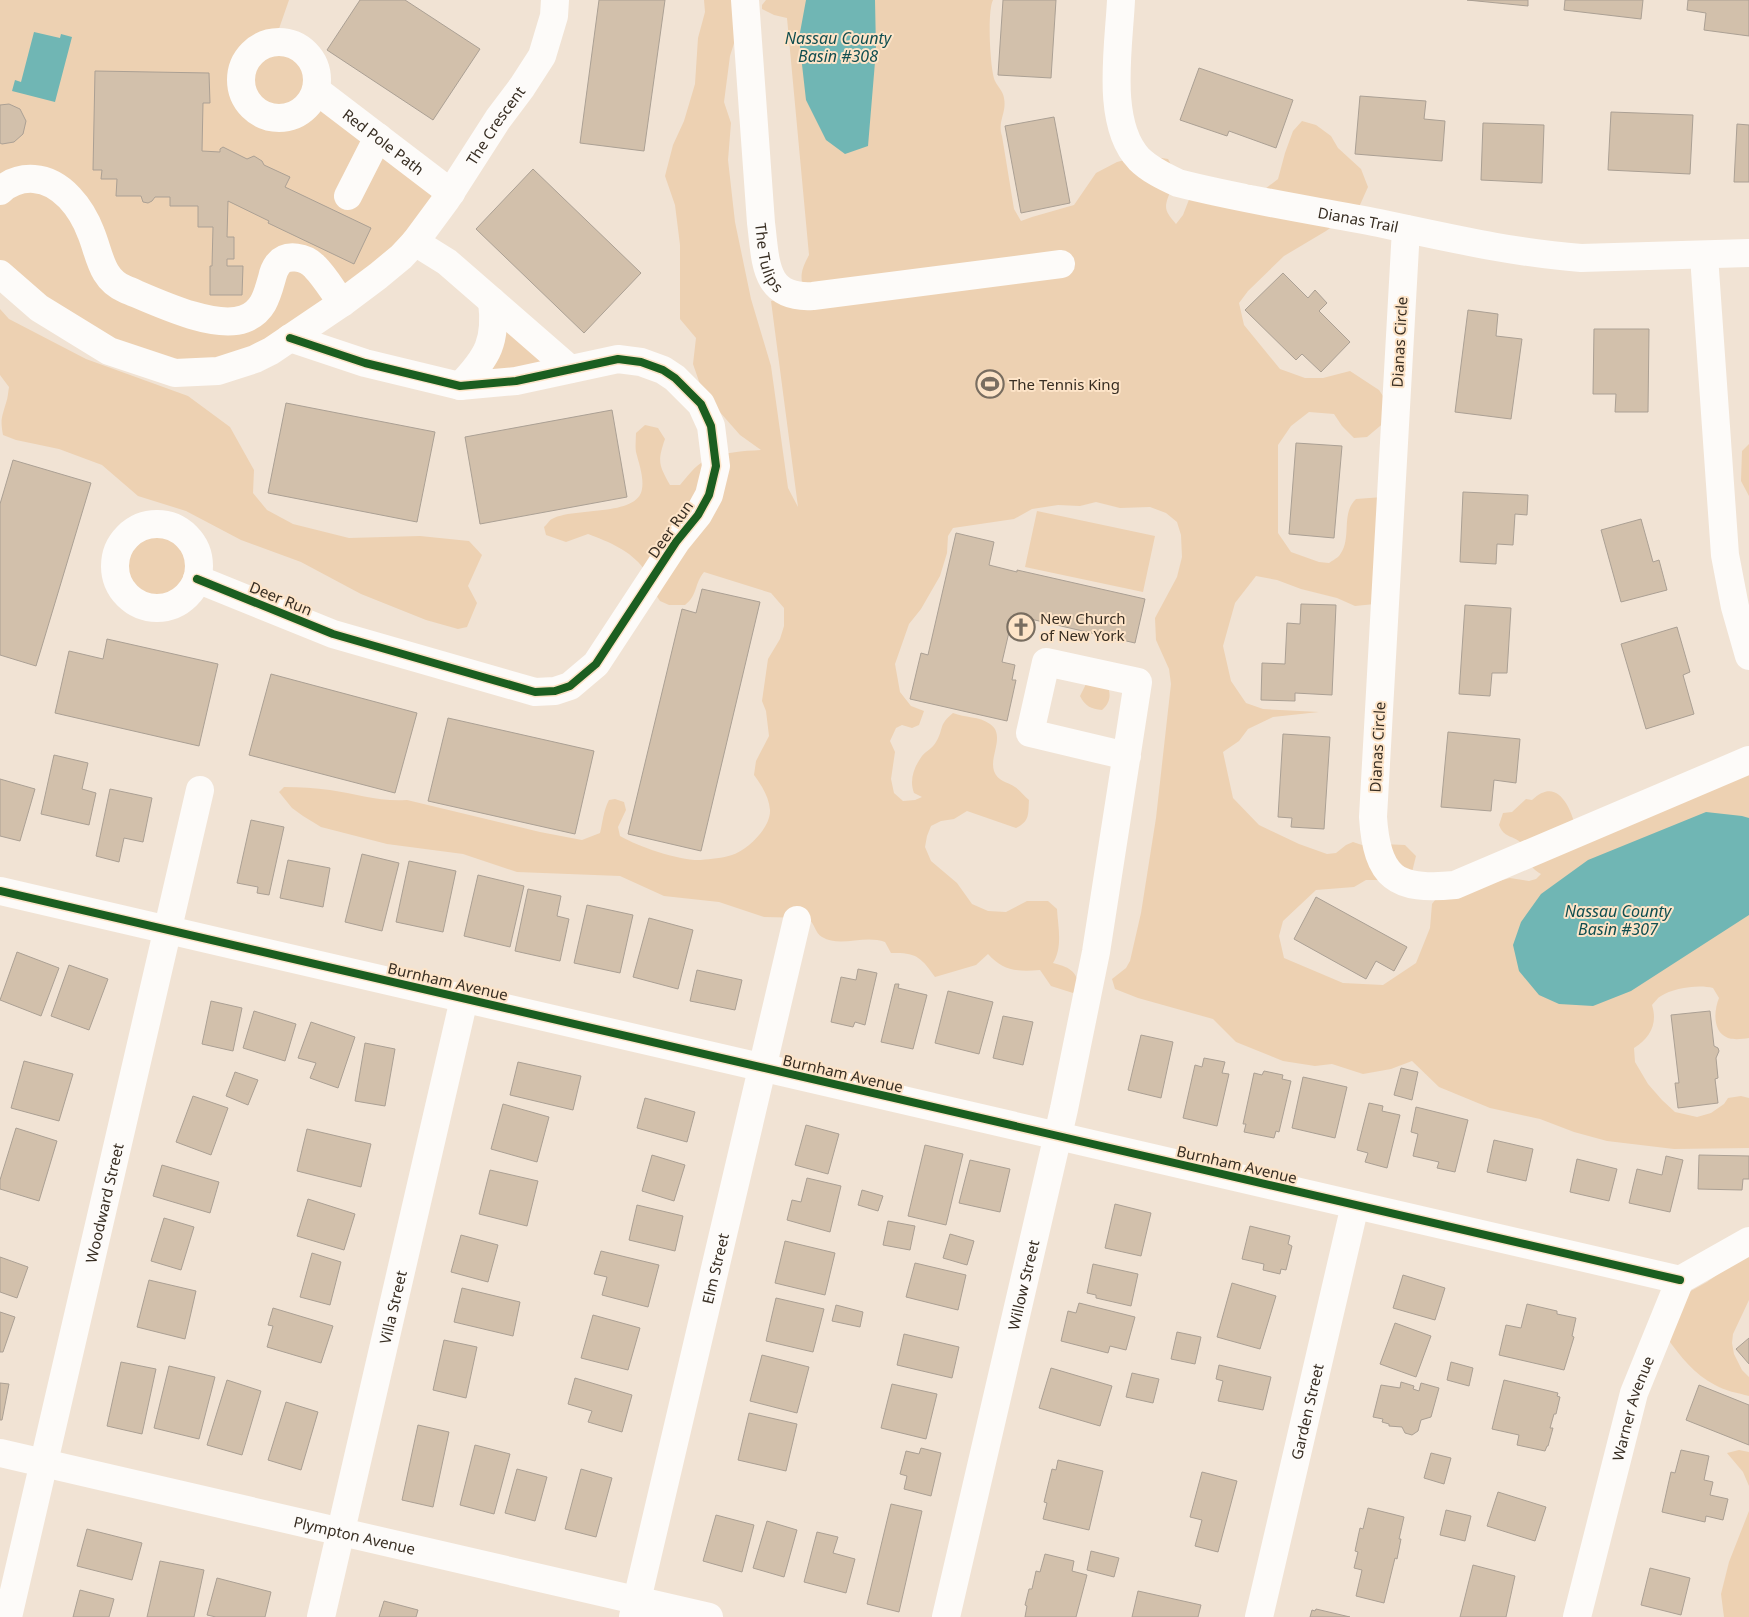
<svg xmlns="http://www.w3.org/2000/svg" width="1749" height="1617" font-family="'Noto Sans',sans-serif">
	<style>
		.green { fill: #edd1b2 }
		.water { fill: #70b6b4 }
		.building { fill: #d2c0ab; stroke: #aba094 }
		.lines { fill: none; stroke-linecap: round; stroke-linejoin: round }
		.minor { stroke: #fdfbf9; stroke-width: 28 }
		.cycleway-casing { stroke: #fde4c8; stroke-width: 11 }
		.cycleway { stroke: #1b5e20; stroke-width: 8 }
		.labels { text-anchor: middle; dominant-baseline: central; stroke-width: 4; stroke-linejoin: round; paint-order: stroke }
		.street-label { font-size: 15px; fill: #372d22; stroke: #fde4c8 }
		.poi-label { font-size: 15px; fill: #372d22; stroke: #fde4c8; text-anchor: start }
		.water-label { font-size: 16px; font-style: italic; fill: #104e50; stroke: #fde4c8 }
	</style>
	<rect width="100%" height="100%" fill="#f1e3d4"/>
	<path class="green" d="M0,0H289L274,43C299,41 311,54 317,77L446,200L271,351L175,373L0,274Z
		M704,0H737L735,40L730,56L724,102L731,123L728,160L735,222L751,299L771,366L788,488L798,507L771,301L804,297C801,276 799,274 809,255L787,18L774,15L762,9V5L766,0H993C987,11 990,70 995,81C998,87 1003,91 1004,98C1007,113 997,121 1002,136L1014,209L1021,221L1032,217L1074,205L1096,173L1117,162L1144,155L1168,159L1175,172C1174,178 1173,186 1170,192C1164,208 1164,210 1176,224L1183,215L1190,197L1248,184L1265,189L1278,179L1285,153L1293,131L1302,121L1316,125L1331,136L1338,148L1361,169L1368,187L1359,207L1326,231L1284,256L1248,291L1239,303L1244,325L1280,369L1305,378H1323L1350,371L1379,390L1389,405L1386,421L1367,437L1354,438L1342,426L1334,414L1309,412L1291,426L1278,445V533L1291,552L1319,562L1329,563C1332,561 1337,558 1339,556C1353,539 1340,514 1356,499L1383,497L1375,604L1355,606L1337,598L1301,589L1277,580L1256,576L1235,603L1223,646L1231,681L1246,703L1263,709L1319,712L1273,717L1248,729L1239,741L1223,752L1233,798L1259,825L1299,844L1327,854L1336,853L1346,845L1353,842L1362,845L1382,844L1405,845L1416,856L1411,876L1390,880H1366L1354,887L1316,890L1283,921L1279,936L1284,958L1343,983L1383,985L1416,963L1430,928L1432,904L1452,878L1492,883L1510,878L1529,881L1536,879L1541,874C1524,865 1530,853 1520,842C1512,835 1504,838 1499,825L1503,813L1512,812L1526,799L1532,800C1557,776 1570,806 1576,828L1749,767V1038C1742,1039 1734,1040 1728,1038C1712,1032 1714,1010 1719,998L1713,988C1699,984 1673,988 1661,996C1657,998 1655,1002 1652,1005C1658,1024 1650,1038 1634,1048L1635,1062L1648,1084L1662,1100L1675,1112L1697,1117L1711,1113L1724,1104L1728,1098L1741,1096L1749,1098V1148L1674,1149L1607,1141L1574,1132L1540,1119L1490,1108L1439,1087L1412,1061L1391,1069L1363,1074L1332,1064L1315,1066L1283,1061L1236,1042L1213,1019L1138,998L1115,989L1112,979L1126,968L1130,961L1141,913L1156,818L1171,684L1169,669L1156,640L1155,618L1177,577L1182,557L1181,535L1177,522L1166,513L1150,507L1120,508L1096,502L1080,506L1058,505L1032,509L1014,519L953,528L948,536L947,553L940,576L921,609L909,624L895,664L900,692L911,706L924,711L919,725L912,728L902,725L896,728L890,741L895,752L891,779L894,793L903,801L915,800L922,797L914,793C909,780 914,767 922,756C926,751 933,748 936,742C944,729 938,725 953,713C965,718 979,716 990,724C1006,735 989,756 994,771C997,781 1008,782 1015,787C1020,790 1024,796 1029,800C1028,815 1030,821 1016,828L967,811L954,819L941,821L931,826L927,836L925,847L931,861L957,883L972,904L988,911L1006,912L1027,901H1048L1057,909C1058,927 1063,947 1053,963C1068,967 1077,970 1079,987L1073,993L1051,986L1040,970C1018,972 1003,971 988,954L976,965L935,977C921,957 916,952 891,953L885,942C864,934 841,948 822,937C815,933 815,924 808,918L764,917L719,902L664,896L620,876L517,872L463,854L387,844L321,827L303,816L292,808L279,792L284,787C300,787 315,788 330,790C356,794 381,802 407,800L540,832L582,840L600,833C603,821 603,812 609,800L615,799L624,802L626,810L618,827L620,836C639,847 680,861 701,860C710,859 723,858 732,855C747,850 771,828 770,810C769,797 762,786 754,775L756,761L769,736L766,711L762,701L768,659L780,639L784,626V608L771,593L704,572C694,584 698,595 685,605H669L660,601C653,591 650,579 644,569C630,550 609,542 588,534L566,542L546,535L544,527C547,525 549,520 552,519C573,507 638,517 642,489C644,477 639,464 636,452C635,446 636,439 636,433L645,425L658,428L665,439C657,462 659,465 670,485H680C687,477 695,465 706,460C723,452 743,451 761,450L740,435L703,393L693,364L696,338L680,319V245L675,205L665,176L673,145L684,121L695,84L698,38L705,12Z
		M0,309L9,319L86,359L188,396L230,427L254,470L253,493L267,510L293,524L349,538L420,536L469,541L482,555L468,586L477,603L467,627L458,629L426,620L361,594L301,562L241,540L186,511L138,496L102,465L59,449L16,440L3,435C0,419 2,417 6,403C8,398 8,392 9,387L0,375Z
		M494,316L570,369L516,381L479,367Z
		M1749,444V496L1741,481L1742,451Z
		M1037,511L1155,536L1143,592L1025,567Z
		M115 566a42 42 0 1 1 84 0a42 42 0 1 1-84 0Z
		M1086,684H1107C1111,694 1111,702 1102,710C1091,709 1085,706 1080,696Z
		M1749,1252V1300L1733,1334L1732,1343L1734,1354L1742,1370L1749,1377V1396C1738,1393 1725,1391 1715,1385C1695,1375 1680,1356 1667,1338L1682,1296L1707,1282Z
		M1739,1450L1749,1452V1486L1743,1472L1727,1453Z
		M1749,1511V1617H1724L1721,1594L1729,1562Z"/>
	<path class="water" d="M806,0H875L876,50L868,146L845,154L826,140L806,100L799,38Z
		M34,32L60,38L61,34L72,37L55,102L12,91L15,80L21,82Z
		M1706,812L1742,816L1749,818V915L1631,991L1593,1006L1559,1004L1539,995L1519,971L1513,945L1521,922L1541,894L1588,860Z"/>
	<path class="building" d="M360,0H405L480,49L433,120L327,50Z
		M599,0H665L644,151L580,143Z
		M1003,0H1056L1051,78L998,75Z
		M1467,0H1528V6Z
		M1565,0H1643L1641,19L1564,10Z
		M1688,0H1749V36L1704,30L1706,13L1687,10Z
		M1199,68L1293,100L1276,148L1229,131L1227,136L1180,120Z
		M95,71L209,73L210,103H203L202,151L220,152V149L223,147L247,159L254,156L262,161L264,165L290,177L285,187L371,228L354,264L268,223L269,221L228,201L227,237H234V259H227V266H243L242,295H210V266H212L213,227H198V206H170V197H155L152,201L148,203L143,202L141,196H116L117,179H101L102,170H93Z
		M1360,96L1426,101L1424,119L1445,121L1442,161L1355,154Z
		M9,104L20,109L26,121L23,134L14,142L2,144L0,143V105Z
		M1611,112L1693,115L1690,174L1608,170Z
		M1054,117L1070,203L1021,213L1005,126Z
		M1483,123L1544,125L1542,183L1481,180Z
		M1737,124L1749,125V182H1734Z
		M533,169L641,273L584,333L476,229Z
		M1283,273L1308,298L1315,290L1327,303L1319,311L1350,342L1321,372L1302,354L1296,360L1245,310Z
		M1468,310L1498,314L1496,336L1522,339L1511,419L1455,412Z
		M1594,329H1649L1648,412H1615L1616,394H1593Z
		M286,403L435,432L417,522L268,493Z
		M612,410L627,497L480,524L465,437Z
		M1296,443L1342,446L1334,538L1289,534Z
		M13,460L91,483L36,666L0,655V504Z
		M1463,492L1528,495L1527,515L1515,514L1513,545L1497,544L1496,564L1460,562Z
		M1641,519L1653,562L1659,560L1667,590L1621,602L1601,530Z
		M956,533L994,542L989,565L1017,572V570L1145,599L1135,643L1013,615L1002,662L1015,665L1012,680H1016L1007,721L910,699L921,653L928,655Z
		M702,589L760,602L701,851L628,834L682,609L696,613Z
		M1301,604L1336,605L1332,695L1295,693V701L1261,700L1262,663L1285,664L1287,623L1300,624Z
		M1465,605L1511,608L1507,673H1492L1490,696L1459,694Z
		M1677,627L1690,672L1683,675L1694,714L1646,729L1621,644Z
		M107,639L218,664L199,746L55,713L69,651L103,659Z
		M271,674L417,713L395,793L249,755Z
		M448,718L594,751L575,834L428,801Z
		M1448,732L1520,739L1516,783L1494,780L1491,811L1441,807Z
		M1283,734L1330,737L1324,829L1291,827L1292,818L1278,817Z
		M54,755L88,763L82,789L96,793L89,825L41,814Z
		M0,779L35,789L20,841L0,836Z
		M110,789L152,798L143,842L124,838L119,862L96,856Z
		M251,820L284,827L269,895L257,893L258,887L237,883Z
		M362,854L399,863L382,931L345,922Z
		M288,860L330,868L323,907L280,898Z
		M409,861L456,871L443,932L396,922Z
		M478,875L524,886L510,947L464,936Z
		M528,889L561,896L557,916L569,919L560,961L515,951Z
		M1316,897L1407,947L1394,971L1376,961L1366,979L1294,939Z
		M587,905L633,915L620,973L574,963Z
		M649,918L693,930L678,989L633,977Z
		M17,952L59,968L41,1016L0,1000Z
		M69,965L108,979L89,1030L51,1016Z
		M858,969L877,973L865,1025L855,1022L853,1027L831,1022L841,977L856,980Z
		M697,970L742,980L735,1010L690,1001Z
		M895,984H899L898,988L927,995L913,1049L881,1042Z
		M948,991L993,1002L979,1054L935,1043Z
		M211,1001L242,1008L233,1051L202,1044Z
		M254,1011L296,1024L285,1061L243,1048Z
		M1710,1011L1714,1046L1718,1048L1719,1051L1716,1058L1718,1078L1715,1079L1718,1103L1678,1108L1675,1083H1679L1671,1015Z
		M1003,1016L1033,1022L1023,1065L993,1058Z
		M311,1022L355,1037L338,1088L310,1078L316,1063L298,1058Z
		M1141,1035L1173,1042L1161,1098L1128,1090Z
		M365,1043L395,1049L385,1106L355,1101Z
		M1204,1058L1225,1062L1222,1073L1229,1074L1217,1126L1183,1118L1195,1065L1202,1067Z
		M24,1061L73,1074L59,1121L11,1108Z
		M518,1062L581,1076L573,1110L510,1095Z
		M1401,1068L1418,1072L1412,1100L1394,1095Z
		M1264,1071L1283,1075L1282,1079L1291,1081L1279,1132L1276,1131L1274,1138L1244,1132L1246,1124H1243L1254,1073L1262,1075Z
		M235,1072L258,1080L248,1105L226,1096Z
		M1303,1077L1347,1087L1335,1138L1292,1128Z
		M193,1096L228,1108L211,1155L176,1142Z
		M645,1098L695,1112L687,1142L637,1128Z
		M1369,1103L1383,1106L1382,1111L1400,1115L1387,1168L1365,1162L1368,1153L1357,1150Z
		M503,1104L549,1117L537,1162L491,1149Z
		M1416,1107L1468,1120L1455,1172L1437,1168L1439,1162L1413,1156L1418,1134L1411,1132Z
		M806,1125L839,1134L828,1174L795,1165Z
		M16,1128L57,1141L39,1201L0,1189V1180Z
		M307,1129L371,1144L361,1187L297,1171Z
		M1494,1140L1533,1149L1526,1181L1487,1172Z
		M925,1145L963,1154L946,1225L908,1216Z
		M652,1155L685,1165L674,1201L642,1191Z
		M1699,1155L1749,1156V1179H1743L1742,1190L1698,1189Z
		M1666,1156L1683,1160L1670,1212L1629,1203L1637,1169L1662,1175Z
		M1577,1159L1617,1169L1609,1201L1570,1192Z
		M970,1160L1010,1169L1000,1212L959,1203Z
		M162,1165L219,1182L210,1213L153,1196Z
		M490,1170L538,1181L527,1226L479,1214Z
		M807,1178L841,1186L830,1232L787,1220L792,1200L801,1202Z
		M862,1190L883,1196L878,1211L858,1205Z
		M308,1199L355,1214L344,1250L297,1236Z
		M1115,1204L1151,1213L1141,1256L1105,1248Z
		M637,1205L683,1216L675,1251L629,1240Z
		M164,1218L194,1227L181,1270L151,1261Z
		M888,1221L915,1226L910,1250L883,1245Z
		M1250,1226L1290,1236L1288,1244L1292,1246L1286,1270L1281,1269L1280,1274L1263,1270L1264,1264L1242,1259Z
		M950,1234L974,1241L967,1265L943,1258Z
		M461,1235L498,1245L488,1282L451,1272Z
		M785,1241L835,1253L825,1295L775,1283Z
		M601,1251L659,1265L648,1307L602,1295L607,1277L594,1274Z
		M312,1253L341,1262L330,1305L300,1297Z
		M0,1257L28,1267L17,1298L0,1292Z
		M915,1263L966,1275L958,1310L906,1297Z
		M1093,1264L1138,1274L1131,1306L1096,1298V1295L1087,1293Z
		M1403,1275L1445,1288L1435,1320L1393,1308Z
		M149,1280L196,1291L185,1339L137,1327Z
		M1232,1283L1276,1296L1260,1349L1217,1337Z
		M462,1288L520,1302L513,1336L454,1322Z
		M776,1298L824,1309L813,1352L766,1341Z
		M1079,1303L1135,1317L1126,1350L1110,1346L1108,1353L1061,1341L1068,1311L1076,1313Z
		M1527,1304L1557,1311V1314L1576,1318L1572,1336L1574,1337L1564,1370L1499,1355L1506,1325L1521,1328Z
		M836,1305L863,1312L860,1327L832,1321Z
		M273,1308L333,1326L321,1363L267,1347L273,1326L268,1325Z
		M0,1312L15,1317L3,1352H0Z
		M593,1315L640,1328L628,1370L581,1358Z
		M1395,1323L1431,1336L1416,1377L1380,1364Z
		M1177,1332L1201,1337L1195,1364L1171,1359Z
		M904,1334L959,1347L952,1378L897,1365Z
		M1749,1338V1364L1736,1349Z
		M444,1340L477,1347L466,1398L433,1390Z
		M762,1355L809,1367L797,1413L750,1401Z
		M121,1362L156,1369L142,1434L107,1426Z
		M1451,1362L1473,1368L1469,1386L1447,1380Z
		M1219,1365L1271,1377L1263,1410L1218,1401L1223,1381L1216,1379Z
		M169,1366L215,1377L199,1439L154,1428Z
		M1051,1368L1112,1386L1100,1426L1039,1408Z
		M1132,1373L1159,1379L1153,1403L1126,1397Z
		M575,1378L632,1395L622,1432L588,1422L592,1411L568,1404Z
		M227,1380L261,1391L242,1455L207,1445Z
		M1504,1380L1558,1393L1557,1396L1560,1397L1556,1414H1554L1550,1428H1553L1548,1446H1547L1545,1451L1517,1445L1519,1435L1492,1429Z
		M1401,1382L1414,1386L1413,1389L1419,1391L1421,1383L1439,1388L1431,1417L1421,1420L1418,1431L1412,1435L1405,1433L1402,1427L1389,1426V1424L1382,1422L1383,1419L1373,1417L1381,1385L1400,1388Z
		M0,1383L9,1384L2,1420H0Z
		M892,1384L937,1394L926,1439L881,1428Z
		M1699,1385L1749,1405V1445L1686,1420Z
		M286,1402L318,1412L301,1470L268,1460Z
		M749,1413L797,1424L786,1471L738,1460Z
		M418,1425L449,1432L433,1507L402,1500Z
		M475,1445L510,1454L494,1514L460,1505Z
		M921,1448L941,1453L931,1496L904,1489L907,1476L900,1474L906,1451L919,1454Z
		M1681,1450L1709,1456L1704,1480L1713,1482L1710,1495L1728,1499L1723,1520L1706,1516L1705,1522L1662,1512L1671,1472L1675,1473Z
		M1431,1453L1451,1458L1444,1484L1424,1478Z
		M1058,1460L1103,1471L1089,1530L1043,1519L1047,1503L1044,1502L1052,1469L1056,1470Z
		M517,1469L547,1477L535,1521L505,1513Z
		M581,1469L612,1478L596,1537L565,1529Z
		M1202,1472L1237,1481L1218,1552L1195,1546L1202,1520L1190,1517Z
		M1498,1492L1546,1507L1535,1541L1487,1526Z
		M891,1504L922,1511L899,1612L867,1604Z
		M1368,1508L1404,1517L1399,1539H1401L1397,1559L1395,1558L1384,1603L1356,1596L1362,1570L1354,1568L1358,1552L1355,1551L1360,1528L1363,1529Z
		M1446,1510L1471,1516L1465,1541L1440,1535Z
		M716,1515L754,1525L742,1572L703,1561Z
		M767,1521L797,1530L784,1577L753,1568Z
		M87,1529L142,1543L132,1580L77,1566Z
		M817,1532L838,1537L833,1553L855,1559L846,1593L804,1582Z
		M1091,1551L1119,1558L1114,1577L1087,1570Z
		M1045,1554L1074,1561L1072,1571L1087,1575L1076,1617H1025L1027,1606L1025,1605L1029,1589H1032L1036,1571L1040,1572Z
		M160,1561L204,1570L194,1617H147Z
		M1473,1565L1515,1576L1506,1617H1460Z
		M1650,1568L1690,1578L1681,1615L1641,1605Z
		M217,1578L271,1592L265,1617H216L207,1615Z
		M80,1590L114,1599L109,1617H73Z
		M1138,1591L1201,1605L1198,1617H1132Z
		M384,1601L418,1610L416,1617H379Z
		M1316,1609L1350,1617H1310L1312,1610L1315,1611Z"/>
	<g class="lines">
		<g class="minor">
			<path id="s1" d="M745,0L761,223C766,261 763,299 813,296L1061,264"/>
			<path id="s2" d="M1121,0C1119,46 1105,123 1139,159C1150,170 1165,177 1178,183C1244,200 1312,210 1379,223C1446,237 1513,253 1581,258L1749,253"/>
			<circle cx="279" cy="80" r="38"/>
			<path id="s3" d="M316,90L451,193"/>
			<path d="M0,191C10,182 21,178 34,179C62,181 82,209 91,233C100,255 101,279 125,289C154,301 213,330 244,319C263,312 267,296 272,278C273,273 275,268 278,264C287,253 306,257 315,267C325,277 333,291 342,303"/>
			<path d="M348,196L378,137"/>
			<path d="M1406,229L1373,817C1377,878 1396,891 1455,885L1749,760"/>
			<path d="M415,242L447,262L570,369"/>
			<path d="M1704,256L1725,555L1735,607L1749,656"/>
			<path id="s4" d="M0,274L39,308L109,351L175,373L218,371L255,359L271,351L342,303L378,276L401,257L415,242L446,200L498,119L522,87L542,56L554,16L555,0"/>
			<path d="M460,386C488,357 497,341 492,301"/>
			<circle cx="157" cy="566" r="42"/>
			<path d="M197,579L333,634L535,692L555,691L570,686L596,664L676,542L698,515L709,495L716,466L711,426L701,404L675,378L663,370L641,362L618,359L516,381L460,386L365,363L290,338"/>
			<path d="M0,891L1680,1280"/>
			<path id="s5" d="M0,1453L709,1617"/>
			<path id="s6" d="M8,1617L200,790"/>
			<path id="s7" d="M321,1617L464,999"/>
			<path id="s8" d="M633,1617L797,920"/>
			<path id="s9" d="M946,1617L1064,1109L1096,952L1138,682L1046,662L1030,733L1127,756"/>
			<path id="s10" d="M1259,1617L1355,1205"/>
			<path id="s11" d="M1577,1617L1634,1393L1680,1280L1749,1241"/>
		</g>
		<g class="cycleway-casing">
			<path id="cycleway" d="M197,579L333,634L535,692L555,691L570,686L596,664L676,542L698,515L709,495L716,466L711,426L701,404L675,378L663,370L641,362L618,359L516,381L460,386L365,363L290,338
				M0,891L1680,1280"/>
		</g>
		<use href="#cycleway" class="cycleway"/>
	</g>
	<defs>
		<g id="stadium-ring" transform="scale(1.4375)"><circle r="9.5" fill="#fde4c8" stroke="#786d60" stroke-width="1.5"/><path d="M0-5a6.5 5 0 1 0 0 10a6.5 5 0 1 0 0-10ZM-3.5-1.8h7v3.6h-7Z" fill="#786d60"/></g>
		<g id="church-ring" transform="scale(1.4375)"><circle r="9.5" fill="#fde4c8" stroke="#786d60" stroke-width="1.5"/><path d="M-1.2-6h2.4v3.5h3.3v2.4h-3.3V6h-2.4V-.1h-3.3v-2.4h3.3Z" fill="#786d60"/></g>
	</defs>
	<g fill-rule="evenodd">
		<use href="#stadium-ring" x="990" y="384"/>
		<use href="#church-ring" x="1021" y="627"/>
	</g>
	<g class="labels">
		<g class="street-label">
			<text stroke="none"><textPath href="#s4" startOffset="626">The Crescent</textPath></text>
			<text stroke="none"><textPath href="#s3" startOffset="85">Red Pole Path</textPath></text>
			<text stroke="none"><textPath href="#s2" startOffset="394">Dianas Trail</textPath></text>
			<text stroke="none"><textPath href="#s1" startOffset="259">The Tulips</textPath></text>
			<text transform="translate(1399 342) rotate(-87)">Dianas Circle</text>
			<text transform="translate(670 529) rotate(-55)">Deer Run</text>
			<text transform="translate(281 598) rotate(22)">Deer Run</text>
			<text transform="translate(1377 747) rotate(-87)">Dianas Circle</text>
			<text transform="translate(448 981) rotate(13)">Burnham Avenue</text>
			<text transform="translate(843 1073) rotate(13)">Burnham Avenue</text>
			<text transform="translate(1237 1164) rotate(13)">Burnham Avenue</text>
			<text stroke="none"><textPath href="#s6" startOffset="425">Woodward Street</textPath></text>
			<text stroke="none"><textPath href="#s8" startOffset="358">Elm Street</textPath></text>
			<text stroke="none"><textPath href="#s9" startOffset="341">Willow Street</textPath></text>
			<text stroke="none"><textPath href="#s7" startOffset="318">Villa Street</textPath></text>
			<text stroke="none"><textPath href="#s11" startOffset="216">Warner Avenue</textPath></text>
			<text stroke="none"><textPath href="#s10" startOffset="211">Garden Street</textPath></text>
			<text stroke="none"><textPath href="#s5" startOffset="364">Plympton Avenue</textPath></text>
		</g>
		<g class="poi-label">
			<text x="1009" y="384">The Tennis King</text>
			<text x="1040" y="618">New Church<tspan x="1040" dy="17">of New York</tspan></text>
		</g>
		<g class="water-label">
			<text x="838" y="38">Nassau County<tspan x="838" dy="18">Basin #308</tspan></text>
			<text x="1618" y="911">Nassau County<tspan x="1618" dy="18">Basin #307</tspan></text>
		</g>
	</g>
</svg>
